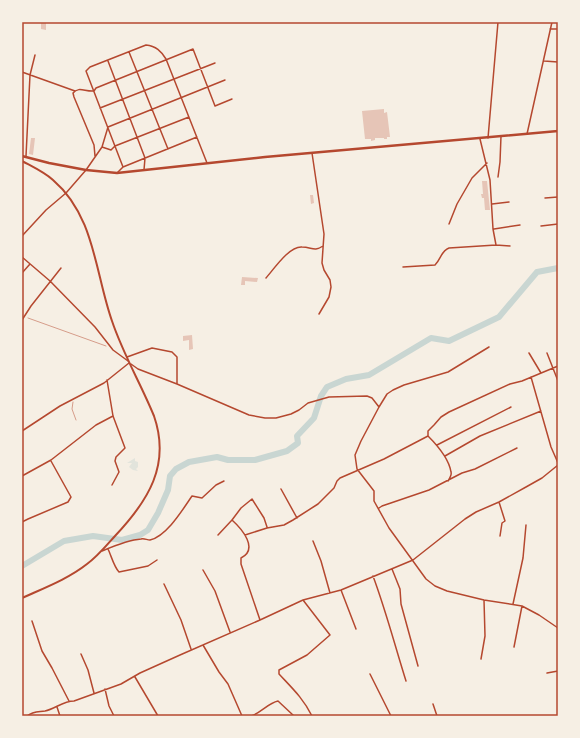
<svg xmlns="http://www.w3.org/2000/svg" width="580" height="738" font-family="'Archivo Narrow',sans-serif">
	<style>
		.green { fill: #e2e4dc }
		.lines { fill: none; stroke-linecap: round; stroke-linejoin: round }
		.river { stroke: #c9d6d2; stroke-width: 6 }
		.building { fill: #e6c5b7 }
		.path { stroke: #b5482f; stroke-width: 0.5 }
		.minor { stroke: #b5482f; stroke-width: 1.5 }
		.tertiary { stroke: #b5482f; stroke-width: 2 }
		.primary { stroke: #b5482f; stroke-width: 2.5 }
		.neatline { fill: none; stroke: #b5482f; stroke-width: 1.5 }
	</style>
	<rect width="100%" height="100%" fill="#f6efe4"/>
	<path class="green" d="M135,458V461L138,462V467L136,469L138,471L133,470L129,467L132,463H127Z"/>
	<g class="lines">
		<path class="river" d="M22,566L64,541L93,536L122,540L140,535L148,530L158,513L168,490L170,476L176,469L189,462L217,457L228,460H255L287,451L298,443L297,436L314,418L321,396L327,387L346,379L369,375L431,338L449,341L499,317L537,272L558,268"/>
	</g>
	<path class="building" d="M41,22H46V30L41,29Z
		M384,109V113L387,112L390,137H387V139H384V138H375V140L371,141V139H365L362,111Z
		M31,138H35L33,155L29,154Z
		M482,181H487L490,210H485L484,198H482L481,194H483Z
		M310,195H313L314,203L311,204Z
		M242,277L258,278L257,282L245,281V285H241Z
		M192,335L193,349L189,350V340L183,341V336Z"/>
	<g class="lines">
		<path class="path" d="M28,318L106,346
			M73,402L72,409L76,420"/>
		<path class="minor" d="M550,29H558
			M129,52L168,149
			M108,61L145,158L144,170
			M544,61L558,62
			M22,72L75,91
			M100,108L215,63
			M527,134L552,22
			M488,138L498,22
			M480,139L490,180L493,229L496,245
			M102,147L111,150L115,146L189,117
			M312,153L324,234L322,263L324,270L330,280L331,287L329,297L319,314
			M26,156L30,75L35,55
			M95,156L94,145L74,97L73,93C79,86 85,92 94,91L96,88L193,49L215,106L232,99
			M123,167L86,71L90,67L146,45C156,46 161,51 166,59L207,163
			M117,173L123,167L197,137
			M498,177L500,162L501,136
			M545,198L558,197
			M492,204L509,202
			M449,224L457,204L472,178L487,163
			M541,226L558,224
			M494,229L520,225
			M22,236L46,210L66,193L86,170L102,147L108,127L225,80
			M22,257L50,281L95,327L113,350L128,361
			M403,267L435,265C441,259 441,251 449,248L496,245L510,246
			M22,273L30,264
			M266,278C274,269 289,246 302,247C312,247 314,252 323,246
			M22,320L31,306L61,268
			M529,353L541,373
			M547,353L558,381
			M127,357L152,348L172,352L177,357V384
			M131,364L138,369L177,384L249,415L265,418H276L291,414L299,410L308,403L329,397L367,396L372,398L379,407L361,441L355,455L357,469L374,491V501L389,528L426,579L435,586L447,591L484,600L522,606L539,615L558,628
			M531,377L551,447L558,463
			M107,380L113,416L125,448L116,457L115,461L119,472L112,485
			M379,407L387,394L393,390L404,385L448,372L489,347
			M22,431L60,406L104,383L129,363
			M437,445L511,407
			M445,456L480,436L541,411
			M22,476L51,460L96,425L113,416
			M448,481C450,478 452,475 451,472C449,459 436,444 428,436V431L434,425L441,417L449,412L510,384L522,381L558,366
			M281,489L297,518
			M499,502L505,521L502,523L500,536
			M379,508L382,506L429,490L462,473L475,469L517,448
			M232,520L241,508L252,499L264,518L267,527
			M22,522L28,519L68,502L71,497L51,461
			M218,535L232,520C242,529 259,549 241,558V564L260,620
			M245,535L267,528L284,525L293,520L318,504L334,488L337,481L340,478L384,459L428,436
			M313,541L321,561L330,593
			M108,549C111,555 114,567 119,572L148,566L157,560
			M102,551C114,546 128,540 141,539C144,538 147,540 150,540C167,536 183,509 192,496L202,498L216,485L224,481
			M392,569L400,589L401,604L418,666
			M203,570L215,591L230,632
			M373,576C386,611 395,646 406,681
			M164,584L181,620L191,649
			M341,590L356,629
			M303,600L330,635L307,655L279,670V674C292,688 303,698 312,716
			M513,604L523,558L526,525
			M32,621L42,651L52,668L69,701
			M203,645L219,672L228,684L242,716
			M514,647L522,606
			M81,654L88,670L94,693
			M481,659L485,636L484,600
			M547,673L558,671
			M370,674L391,716
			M135,677L158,716
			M105,689L109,706L114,716
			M433,704L437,716
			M57,707L60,716
			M27,716C33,711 38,712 45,711C55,709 63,701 74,701L121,684L140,673L180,655L260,620L303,600L341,590L413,560L465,519L476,512L499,502L526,487L542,478L558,465
			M251,716C261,713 268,703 278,701L294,716"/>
		<path class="tertiary" d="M22,161C33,167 44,172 53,180C95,216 95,273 112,321C123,354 141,384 154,416C171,465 148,501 115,536C106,546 97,557 87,564C68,579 44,588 22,598"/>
		<path class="primary" d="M22,156L49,163L86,170L117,173L265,157L558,131"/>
	</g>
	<rect width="580" height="738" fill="none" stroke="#f6efe4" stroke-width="46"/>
	<rect x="23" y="23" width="534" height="692" class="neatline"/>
</svg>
